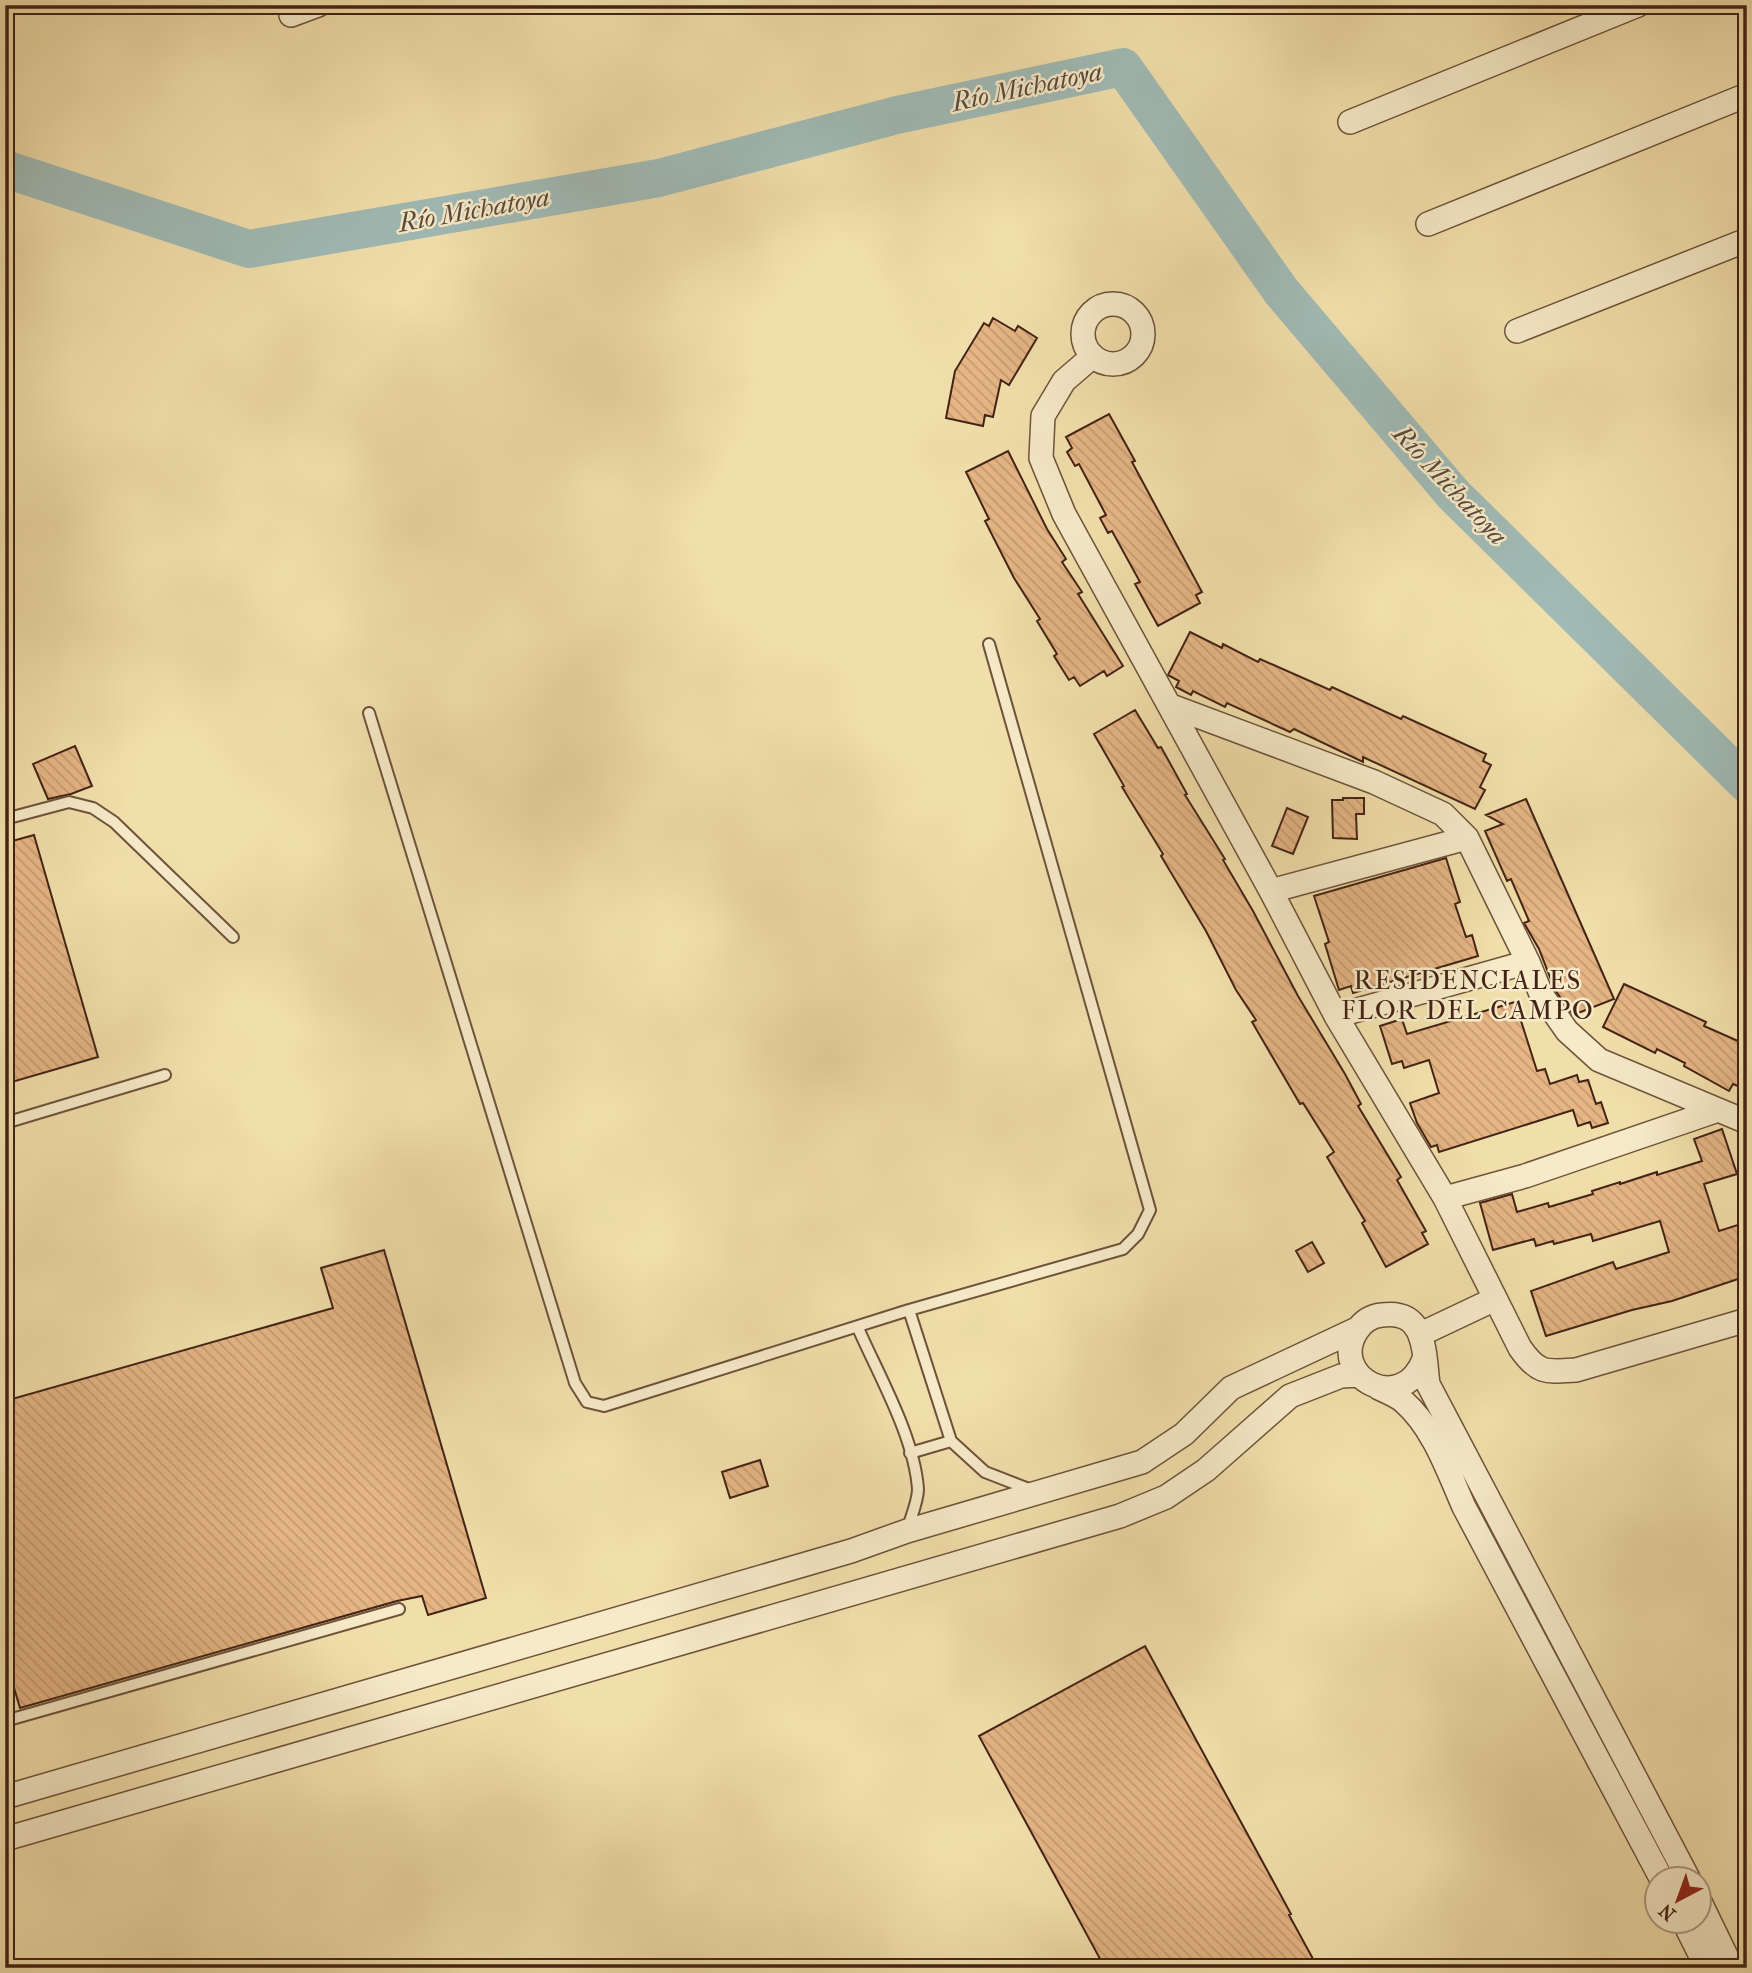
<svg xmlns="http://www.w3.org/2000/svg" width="1752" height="1973" font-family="'IM FELL French Canon',serif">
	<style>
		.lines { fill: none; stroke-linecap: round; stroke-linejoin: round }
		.river { stroke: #a0bab5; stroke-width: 38 }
		.building { fill: url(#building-back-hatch); stroke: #432315; stroke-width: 2 }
		.lane-casing { stroke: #6e523a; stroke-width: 14 }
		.street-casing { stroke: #6e523a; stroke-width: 26 }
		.lane { stroke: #f6eac8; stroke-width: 10 }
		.street { stroke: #f6eac8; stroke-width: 23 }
		.labels { text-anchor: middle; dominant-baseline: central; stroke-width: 5; stroke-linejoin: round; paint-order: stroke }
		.water-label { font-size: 26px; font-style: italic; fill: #5a493d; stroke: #f6eac8 }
		.neighbourhood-label { font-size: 26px; letter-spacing: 2px; fill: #432315; stroke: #f6eac8 }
	</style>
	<defs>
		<pattern id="building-back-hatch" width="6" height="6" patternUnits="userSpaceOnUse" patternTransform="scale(1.75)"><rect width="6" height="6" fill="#e5b584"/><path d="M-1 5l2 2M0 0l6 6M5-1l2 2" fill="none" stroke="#c69b71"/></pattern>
	</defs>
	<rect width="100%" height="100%" fill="#f1dfab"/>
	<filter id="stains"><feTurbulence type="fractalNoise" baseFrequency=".00286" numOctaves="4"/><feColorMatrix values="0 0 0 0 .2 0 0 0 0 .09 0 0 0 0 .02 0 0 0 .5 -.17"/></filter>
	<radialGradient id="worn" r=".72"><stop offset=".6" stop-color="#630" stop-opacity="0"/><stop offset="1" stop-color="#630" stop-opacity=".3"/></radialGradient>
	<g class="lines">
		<path class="river" d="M5,169L249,249L659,178L897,115L1123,67L1281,291L1453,494L1747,784"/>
	</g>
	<path class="building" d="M993,318L1015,331L1018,326L1037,338L1009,385L1001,380L993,417L985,415L983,426L946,418L955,371L984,323L989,326Z
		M1109,414L1135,461L1132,462L1202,592L1196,595L1200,603L1158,626L1135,584L1140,582L1112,531L1108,533L1100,518L1106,515L1079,464L1075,466L1067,452L1072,448L1066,437Z
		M1008,451L1047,529L1066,559L1062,562L1082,592L1078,594L1123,666L1107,676L1104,671L1080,686L1074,677L1069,680L1054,656L1057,654L1037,621L1040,619L1014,578L985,521L989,519L966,472Z
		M1190,632L1222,648L1223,644L1258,662L1260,659L1330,690L1332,687L1401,719L1403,716L1486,754L1483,761L1491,765L1480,787L1485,790L1475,809L1363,757V762L1294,729L1290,732L1227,703L1225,707L1193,691L1191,695L1176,687L1179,681L1168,675Z
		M1135,710L1158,748L1161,747L1187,794L1185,795L1225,859L1223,860L1253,911L1298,996L1345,1074L1361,1104L1358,1106L1401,1177L1397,1180L1426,1231L1422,1233L1428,1244L1386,1267L1362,1223L1365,1221L1327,1157L1334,1152L1303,1103L1300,1104L1252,1022L1256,1020L1236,990L1206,931L1161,856L1163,854L1122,787L1124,786L1094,734Z
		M75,746L92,786L71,794L48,799L33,764Z
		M1343,798H1364V814H1356L1357,839L1333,838L1332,800H1343Z
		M1526,799L1614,999L1573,1015L1555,990L1539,949L1524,923L1529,921L1511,879L1507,881L1485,831L1503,824L1486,815Z
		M1287,808L1308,817L1293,854L1272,846Z
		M34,835L98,1057L5,1084V843Z
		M1446,858L1460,902L1455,904L1466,937L1472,935L1478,956L1353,993L1351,986L1339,990L1325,944L1329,942L1314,896Z
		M1624,984L1706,1022L1704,1026L1747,1045V1090L1733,1084L1729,1091L1684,1066L1685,1063L1657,1049L1655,1053L1603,1027Z
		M1515,1002L1537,1071L1545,1069L1550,1084L1577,1075L1579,1082L1588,1080L1596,1104L1601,1102L1608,1123L1592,1128L1590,1122L1578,1126L1573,1110L1439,1152L1437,1145L1431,1147L1417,1123L1410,1103L1439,1093L1429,1060L1404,1068L1402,1061L1392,1064L1380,1026L1402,1019L1407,1034Z
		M1722,1129L1737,1174L1704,1184L1719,1231L1747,1222V1276L1672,1301L1632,1310L1546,1336L1531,1291L1613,1262L1616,1269L1669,1252L1660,1221L1593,1241L1591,1234L1554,1244L1553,1241L1536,1246L1534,1239L1493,1250L1480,1203L1512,1194L1517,1212L1548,1203L1549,1207L1593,1194L1592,1191L1620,1182V1184L1657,1172V1175L1702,1161L1694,1139Z
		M1312,1242L1324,1263L1308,1272L1296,1251Z
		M384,1250L486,1598L428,1615L422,1596L397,1601L20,1708L12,1681L5,1683V1401L333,1308L321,1268Z
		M760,1460L768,1486L730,1498L722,1472Z
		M1145,1646L1291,1914L1289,1915L1318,1968H1105L979,1736Z"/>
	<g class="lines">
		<g class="lane-casing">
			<path id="lane" d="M369,713L575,1383L587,1402L604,1406L909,1310L1123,1249L1138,1234L1150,1210L989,644
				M5,819L69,802L93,808L114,822L233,937
				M5,1123L165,1075
				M909,1310L951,1441L985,1472L1034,1491
				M858,1328C879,1376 914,1436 918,1489C918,1502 910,1519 907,1531
				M910,1453L951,1441
				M5,1721L399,1609"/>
		</g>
		<g class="street-casing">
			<path id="street" d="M291,15L318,5
				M1350,122L1638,5
				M1428,224L1747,95
				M1083 334a30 30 0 1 1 60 0a30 30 0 1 1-60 0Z
				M1517,331L1747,240
				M1093,356L1064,381L1043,416L1041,458L1064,514L1271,891L1336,1016L1445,1198L1520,1348C1538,1374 1546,1372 1576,1370L1747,1320
				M1171,706L1374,782L1443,814L1467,838L1528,962L1541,994L1567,1031L1599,1060L1747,1122
				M1271,891L1467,838
				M1336,1016L1528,962
				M1445,1198L1525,1176L1718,1110
				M1421,1334L1495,1299
				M1424,1359C1402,1417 1329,1377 1356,1332C1362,1322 1371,1316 1382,1315C1427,1309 1424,1354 1428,1384L1688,1878
				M1379,1388C1387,1392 1397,1396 1403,1401C1434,1428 1448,1471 1464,1507L1661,1878
				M5,1797L851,1551L907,1531L1142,1462L1184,1434L1231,1388L1357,1329
				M5,1839L1120,1516L1166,1497L1206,1470L1290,1396L1341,1376L1359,1375
				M1700,1902L1732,1968
				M1683,1920L1707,1968"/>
		</g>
		<use href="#lane" class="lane"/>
		<use href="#street" class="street"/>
	</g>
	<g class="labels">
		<g class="water-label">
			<text transform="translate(1027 87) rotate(-12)">Río Michatoya</text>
			<text transform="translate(474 210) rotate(-10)">Río Michatoya</text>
			<text transform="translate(1450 485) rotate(47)">Río Michatoya</text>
		</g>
		<g class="neighbourhood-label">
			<text x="1468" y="980">RESIDENCIALES<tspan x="1468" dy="30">FLOR DEL CAMPO</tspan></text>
		</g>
	</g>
	<rect width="1752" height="1973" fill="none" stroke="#f1dfab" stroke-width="28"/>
	<rect x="7" y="7" width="1738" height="1959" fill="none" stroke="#432315" stroke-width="3.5"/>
	<rect x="14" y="14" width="1724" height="1945" fill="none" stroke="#432315" stroke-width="2"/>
	<g transform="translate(1678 1900) rotate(221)"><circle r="33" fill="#f6eac8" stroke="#ae9a80" stroke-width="2"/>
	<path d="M0-5L12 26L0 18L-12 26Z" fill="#8f2418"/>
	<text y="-10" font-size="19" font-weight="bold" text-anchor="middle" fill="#432315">N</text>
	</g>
	<rect width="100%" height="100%" filter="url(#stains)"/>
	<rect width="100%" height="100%" fill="url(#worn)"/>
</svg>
